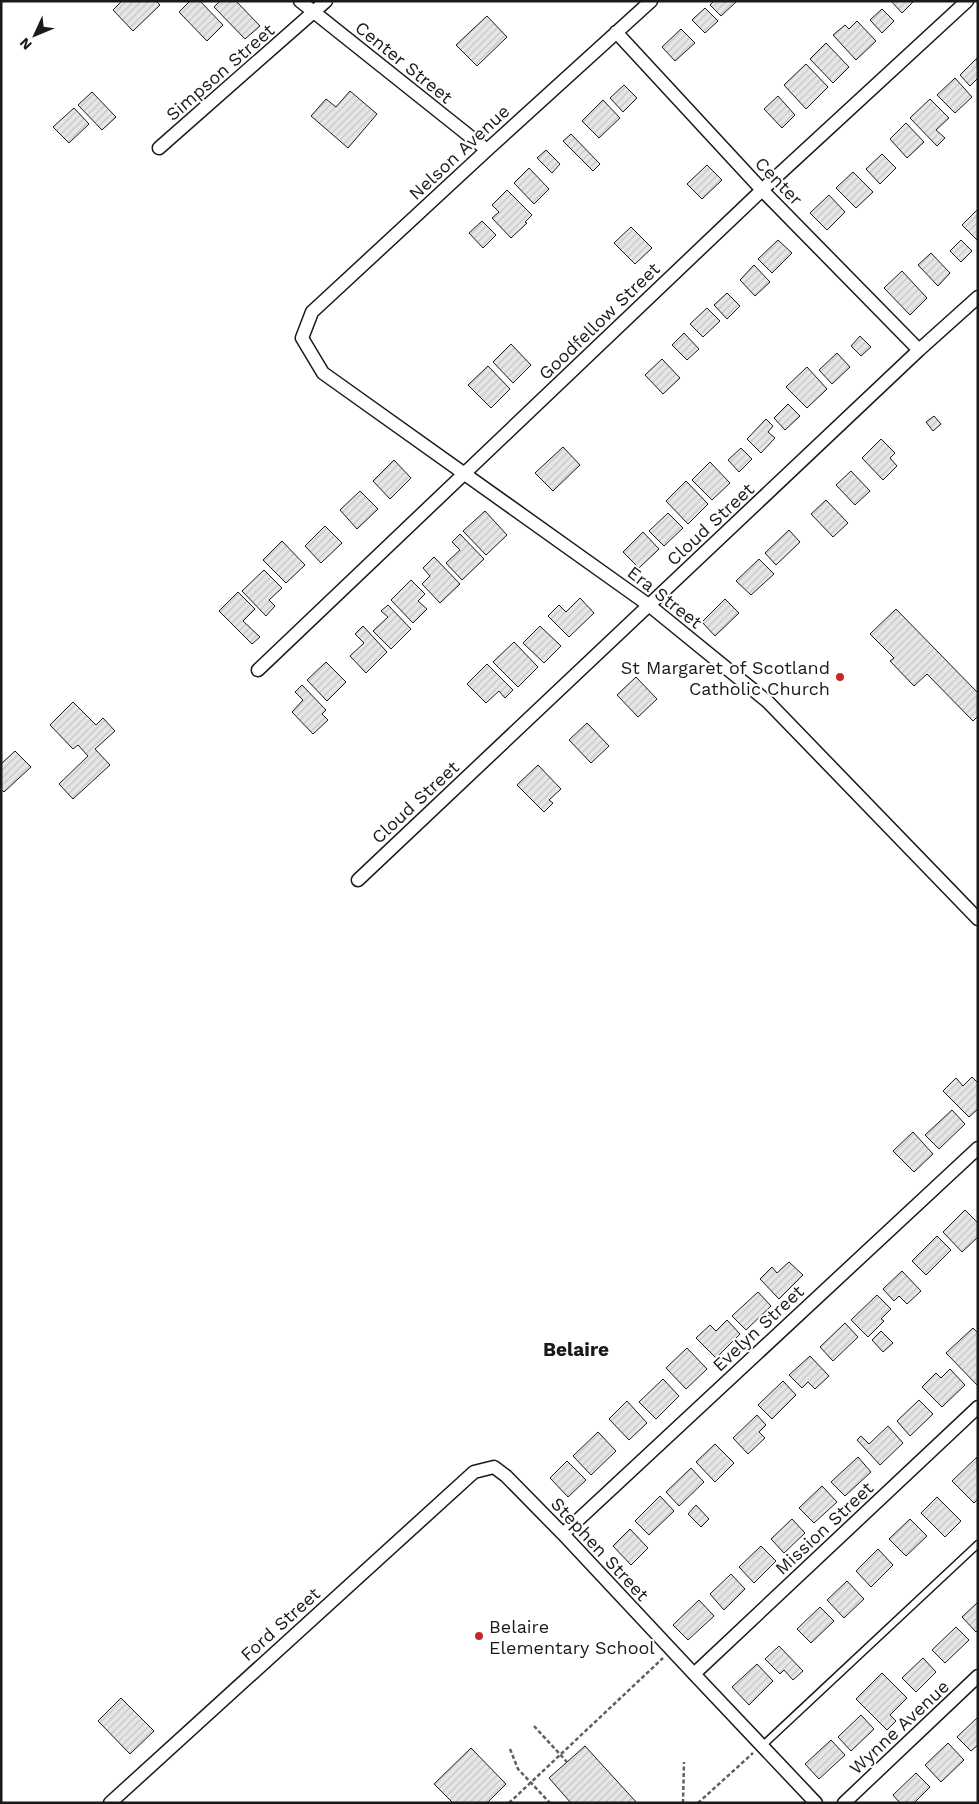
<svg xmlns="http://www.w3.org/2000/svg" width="979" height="1804" font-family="'Work Sans',sans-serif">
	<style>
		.building { fill: url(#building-hatch); stroke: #1a1a1a }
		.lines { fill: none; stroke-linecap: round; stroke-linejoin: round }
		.lane-casing { stroke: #1a1a1a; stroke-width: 9 }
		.street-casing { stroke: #1a1a1a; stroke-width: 15 }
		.path { stroke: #5f5f5f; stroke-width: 2.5; stroke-dasharray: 4 2.5; stroke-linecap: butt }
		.lane { stroke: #fff; stroke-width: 6 }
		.street { stroke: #fff; stroke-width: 12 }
		.poi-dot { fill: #c62828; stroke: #fff; stroke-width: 2 }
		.labels { text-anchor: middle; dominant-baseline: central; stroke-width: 4; stroke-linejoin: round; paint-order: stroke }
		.street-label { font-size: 18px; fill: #1a1a1a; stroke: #fff }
		.poi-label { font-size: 18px; fill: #1a1a1a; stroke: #fff; text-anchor: end }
		.neighbourhood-label { font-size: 19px; font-weight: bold; fill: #1a1a1a; stroke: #fff }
	</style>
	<defs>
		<pattern id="building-hatch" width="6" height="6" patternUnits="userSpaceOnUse" patternTransform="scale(1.25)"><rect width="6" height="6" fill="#e6e6e6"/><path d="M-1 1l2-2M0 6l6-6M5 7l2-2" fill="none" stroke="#c5c5c5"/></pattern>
	</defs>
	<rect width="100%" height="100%" fill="#fff"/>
	<path class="building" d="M122,1H156L160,5L133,31L113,10Z
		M190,1H200L223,25L207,41L179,12Z
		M220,1H236L260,26L245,39L214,7Z
		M714,1H736V2L721,16L710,5Z
		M891,1H914L902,13Z
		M705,8L718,21L705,33L692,20Z
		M882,9L894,21L882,33L870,20Z
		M487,16L507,37L477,66L456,45Z
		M857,21L876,41L856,60L833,35L845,25L849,29Z
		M681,29L695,43L675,61L662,47Z
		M826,43L849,67L833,83L810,59Z
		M977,58L978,78L970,86L960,75Z
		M806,64L828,87L806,109L784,85Z
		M955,78L972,97L955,113L937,95Z
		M624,85L637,98L623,112L610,98Z
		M350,91L377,114L348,148L311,116L326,99L336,107Z
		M92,92L116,117L102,130L78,105Z
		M778,96L795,115L782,128L764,109Z
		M930,99L949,118L936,130L945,138L937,146L910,118Z
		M603,100L620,118L599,138L582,121Z
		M74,108L89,124L69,143L53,127Z
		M906,123L924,142L907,158L890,139Z
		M571,134L600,164L593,171L563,141Z
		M546,150L560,164L552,173L537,158Z
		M882,154L896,168L880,184L866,169Z
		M707,165L722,180L702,199L687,184Z
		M529,168L549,189L534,204L514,183Z
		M853,172L873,192L856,208L836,188Z
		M507,190L532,215L525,222L527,223L511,238L492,218L499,212L492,205Z
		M829,195L845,212L827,230L810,213Z
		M978,209V241L962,225Z
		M482,221L496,235L483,248L469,233Z
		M631,227L652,248L635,264L614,243Z
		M778,240L792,253L772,273L758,259Z
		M961,240L972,251L961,262L950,251Z
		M931,253L950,273L938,286L918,265Z
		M754,265L770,282L755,296L740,280Z
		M902,271L927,298L910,315L884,288Z
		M727,293L740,306L727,319L714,305Z
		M707,308L720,321L703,337L690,324Z
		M684,333L699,349L687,360L672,345Z
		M860,336L871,347L861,356L851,346Z
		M511,344L531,365L513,383L493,362Z
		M837,353L850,367L832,384L819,370Z
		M662,359L680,378L663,394L645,375Z
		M488,366L510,389L491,408L468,385Z
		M807,367L827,389L807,408L786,387Z
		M788,404L800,416L785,430L774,418Z
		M934,416L941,424L933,431L926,422Z
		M766,419L773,426L768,432L775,438L761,453L747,439Z
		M881,439L895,453L890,458L897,466L883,480L862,458Z
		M563,447L580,465L553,491L535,473Z
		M741,448L752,459L739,472L728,460Z
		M394,460L411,478L390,499L373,481Z
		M710,462L730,483L712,500L692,480Z
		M851,471L870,491L855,505L836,485Z
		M686,481L708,504L688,524L666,501Z
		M360,491L378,509L357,529L340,510Z
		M826,500L848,523L833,537L811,514Z
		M485,511L507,535L486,555L463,531Z
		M668,513L683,528L664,546L649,531Z
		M325,526L342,543L321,563L305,546Z
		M789,530L800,542L776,565L765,553Z
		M643,532L659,549L639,568L623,552Z
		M460,534L484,559L462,580L446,563L460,550L452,542Z
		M282,541L305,565L286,583L263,560Z
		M434,557L460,584L440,603L422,584L430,576L423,568Z
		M759,559L774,574L751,595L736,581Z
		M264,570L282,588L269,600L275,606L266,616L242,591Z
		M411,580L425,594L418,601L427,609L413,623L391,600Z
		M238,592L255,609L243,621L260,637L252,644L219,611Z
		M580,598L594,613L569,637L548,616L559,605L566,612Z
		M725,599L739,613L715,636L702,622Z
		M388,605L411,629L391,649L373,631L388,617L381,611Z
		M896,609L978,693V716L973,721L927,674L914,686L890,661L894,658L870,634Z
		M363,626L387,652L366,673L350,656L364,643L355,634Z
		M540,626L561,646L544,663L523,643Z
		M514,642L538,667L518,687L493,662Z
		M326,662L346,682L327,701L307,680Z
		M487,664L513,690L505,698L499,691L486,703L467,684Z
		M636,677L657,699L638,717L617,695Z
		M302,685L326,710L322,714L328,720L313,734L292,712L303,700L295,692Z
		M73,702L96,725L103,718L115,731L95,749L110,765L73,799L59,784L88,756L78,745L73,749L50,725Z
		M587,723L609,746L591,763L569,740Z
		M15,751L31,767L4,792L1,789V764Z
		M538,765L561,789L549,800L553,803L544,812L517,785Z
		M972,1077L978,1083V1109L969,1117L943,1091L956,1078L963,1086Z
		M952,1110L965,1124L939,1149L925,1135Z
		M913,1132L933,1154L914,1172L893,1151Z
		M965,1210L978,1223V1237L962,1252L943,1232Z
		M937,1236L951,1250L926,1275L912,1261Z
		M789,1262L803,1275L779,1299L760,1279L772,1267L777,1273Z
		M902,1271L921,1291L907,1304L899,1296L894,1301L883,1289Z
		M758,1292L771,1306L746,1330L732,1316Z
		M877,1295L891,1309L881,1319L884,1321L868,1337L851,1320Z
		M727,1320L740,1334L716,1358L696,1338L710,1325L716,1331Z
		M845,1323L858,1337L833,1361L820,1347Z
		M973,1328L978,1333V1386L946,1353Z
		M881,1331L893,1343L883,1352L872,1340Z
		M687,1348L707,1369L686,1389L666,1368Z
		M810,1356L829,1376L815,1389L808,1382L802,1388L789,1375Z
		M950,1369L965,1385L942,1407L922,1387L936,1373L941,1378Z
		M663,1379L679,1396L656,1419L639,1402Z
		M783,1381L796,1395L772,1419L758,1405Z
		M919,1400L933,1414L910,1436L897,1421Z
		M627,1401L647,1423L629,1440L609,1419Z
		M757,1415L766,1425L759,1432L765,1438L748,1454L733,1438Z
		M888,1426L903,1443L880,1465L857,1440L861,1436L869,1444Z
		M598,1432L616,1451L591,1475L573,1456Z
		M715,1444L734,1463L715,1482L696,1462Z
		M858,1457L871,1472L845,1496L831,1482Z
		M977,1457L978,1499L974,1503L952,1481Z
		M567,1461L586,1480L568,1497L550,1478Z
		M691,1468L704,1482L679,1506L666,1492Z
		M822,1486L837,1502L814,1523L799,1508Z
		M660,1496L674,1511L649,1535L635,1521Z
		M937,1497L961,1521L945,1537L921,1513Z
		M696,1505L709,1519L701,1527L688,1514Z
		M792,1519L805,1533L784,1553L771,1539Z
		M910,1519L927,1536L906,1556L889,1539Z
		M630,1529L648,1548L631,1565L613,1546Z
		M761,1546L776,1561L754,1583L739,1567Z
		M878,1549L893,1565L871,1587L856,1571Z
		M731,1574L745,1589L724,1610L710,1594Z
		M847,1581L864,1599L844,1618L827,1600Z
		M699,1600L714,1616L688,1640L673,1625Z
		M978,1602V1630L976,1632L962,1617Z
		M820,1607L834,1621L811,1643L797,1629Z
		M956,1627L969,1640L945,1663L932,1650Z
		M779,1646L803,1671L793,1680L784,1670L780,1674L765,1659Z
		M923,1658L936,1672L916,1692L902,1678Z
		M757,1664L773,1681L749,1705L732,1687Z
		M882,1673L907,1698L890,1715L896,1721L887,1730L856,1699Z
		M121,1698L154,1731L130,1754L98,1721Z
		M861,1715L874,1729L851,1751L838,1737Z
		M978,1717V1745L971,1751L957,1737Z
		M831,1740L845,1755L819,1779L805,1764Z
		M948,1743L964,1760L941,1782L925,1765Z
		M585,1746L637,1803H571L549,1778Z
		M471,1748L506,1784L487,1803H453L434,1784Z
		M916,1773L930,1787L914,1803H900L893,1795Z"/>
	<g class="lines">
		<g class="lane-casing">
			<path id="lane" d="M762,1746L978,1544"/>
		</g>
		<g class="street-casing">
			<path id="street" d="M300,1L487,150
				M651,1L487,150L312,312L302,338L323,373L650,606L768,702L978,919
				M616,32L762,190L919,350
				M159,148L326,1
				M258,670L762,190L967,1
				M358,880L919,350L978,297
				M563,1534L978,1148
				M694,1674L978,1407
				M110,1803L474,1472L494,1467L506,1476L563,1534L694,1674L816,1803
				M844,1803L978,1676"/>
		</g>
		<path class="path" d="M534,1726L567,1762
			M510,1749L518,1769L550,1803
			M509,1803L663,1658
			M683,1803L684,1762
			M698,1803L753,1753"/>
		<use href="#lane" class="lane"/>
		<use href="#street" class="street"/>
	</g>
	<g class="poi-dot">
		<circle cx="840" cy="677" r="5"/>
		<circle cx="479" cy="1636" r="5"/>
	</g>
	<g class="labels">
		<g class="street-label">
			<text transform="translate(404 62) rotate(39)">Center Street</text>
			<text transform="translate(220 72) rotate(-41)">Simpson Street</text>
			<text transform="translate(459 152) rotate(-43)">Nelson Avenue</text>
			<text transform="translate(779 181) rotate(46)">Center</text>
			<text transform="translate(599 321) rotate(-44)">Goodfellow Street</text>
			<text transform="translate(710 524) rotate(-43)">Cloud Street</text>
			<text transform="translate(665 597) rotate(38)">Era Street</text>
			<text transform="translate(415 802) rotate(-43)">Cloud Street</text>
			<text transform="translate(758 1328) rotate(-43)">Evelyn Street</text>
			<text transform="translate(824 1528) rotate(-43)">Mission Street</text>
			<text transform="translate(600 1549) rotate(47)">Stephen Street</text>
			<text transform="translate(280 1624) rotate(-42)">Ford Street</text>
			<text transform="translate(899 1727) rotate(-43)">Wynne Avenue</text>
		</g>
		<g class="poi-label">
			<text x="830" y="667">St Margaret of Scotland<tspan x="830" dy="21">Catholic Church</tspan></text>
			<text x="489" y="1626" text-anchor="start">Belaire<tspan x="489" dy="21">Elementary School</tspan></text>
		</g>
		<g class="neighbourhood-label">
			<text x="576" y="1349">Belaire</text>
		</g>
	</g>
	<rect width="979" height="1804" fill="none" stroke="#1a1a1a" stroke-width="5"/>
	<g transform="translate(35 35) rotate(226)" stroke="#ffffff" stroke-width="4" paint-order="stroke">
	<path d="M0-4L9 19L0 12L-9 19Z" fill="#1a1a1a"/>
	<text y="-8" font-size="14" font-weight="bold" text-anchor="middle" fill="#1a1a1a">N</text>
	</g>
</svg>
